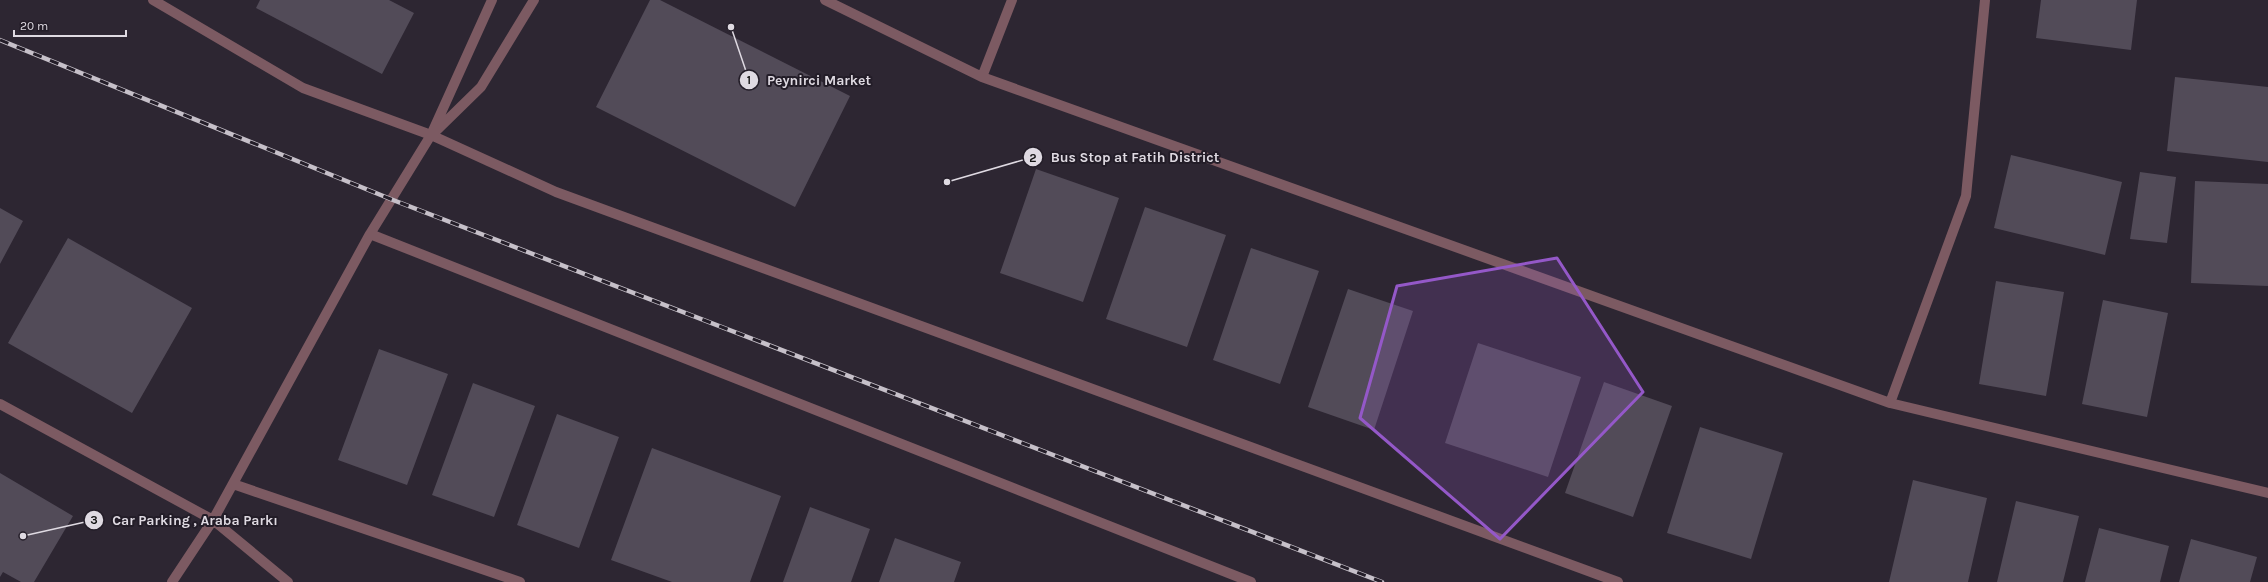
<svg xmlns="http://www.w3.org/2000/svg" width="2268" height="582" font-family="Karla,sans-serif">
	<style>
		.building { fill: #524b58 }
		.lines { fill: none; stroke-linecap: round; stroke-linejoin: round }
		.minor { stroke: #7c5a62; stroke-width: 10 }
		.rail-casing { stroke: #c6c0c9; stroke-width: 4.5 }
		.rail { stroke: #231d28; stroke-width: 3; stroke-dasharray: 9; stroke-linecap: butt }
		.marked { fill: #9458c8; fill-opacity: 0.2; stroke: #9458c8; stroke-width: 3; stroke-linejoin: round }
		.leader { fill: none; stroke: #dfdae2; stroke-width: 1.5 }
		.callout-dot { fill: #dfdae2; stroke: #231d28; stroke-width: 1.5 }
		.mark-label { font-size: 12px; text-anchor: middle; font-weight: bold; fill: #111 }
		.callout-label { font-size: 14px; text-anchor: middle; font-weight: bold; fill: #dfdae2; stroke: #231d28; stroke-width: 4; stroke-linejoin: round; paint-order: stroke }
	</style>
	<rect width="100%" height="100%" fill="#2d2632"/>
	<path class="building" d="M260,0H389L414,13L382,74L256,8Z
		M650,0H660L850,96L795,207L596,107Z
		M2041,0H2137L2131,50L2036,38Z
		M2175,77L2268,87V162L2167,151Z
		M2011,155L2122,182L2105,255L1994,228Z
		M1036,169L1119,198L1083,302L1000,273Z
		M2140,172L2176,177L2167,243L2130,239Z
		M2195,181L2268,184V286L2191,283Z
		M1145,207L1226,235L1187,347L1106,319Z
		M0,208L23,221L0,264Z
		M68,238L192,308L132,413L8,343Z
		M1251,248L1319,271L1280,384L1213,360Z
		M1996,281L2064,292L2046,396L1979,384Z
		M1348,289L1413,311L1374,430L1308,407Z
		M2103,300L2168,313L2147,417L2082,404Z
		M1478,343L1581,377L1548,477L1445,443Z
		M379,349L448,374L407,485L338,460Z
		M1604,382L1672,406L1633,517L1565,493Z
		M473,383L535,406L494,517L432,495Z
		M557,414L619,437L579,548L517,525Z
		M1700,427L1783,453L1751,559L1667,533Z
		M652,448L781,496L750,582H672L611,560Z
		M0,473L73,516L34,582H21L3,572L0,577Z
		M1913,480L1987,498L1968,582H1889Z
		M2016,501L2079,516L2063,582H1997Z
		M810,507L870,529L851,582H783Z
		M2099,528L2169,546L2160,582H2085Z
		M895,538L961,562L954,582H879Z
		M2191,539L2257,557L2250,582H2179Z"/>
	<g class="lines">
		<path class="minor" d="M153,0L303,88L431,135L556,192L1618,582
			M825,0L982,77L1890,403L2268,493
			M982,77L1012,0
			M436,131L481,87L534,0
			M370,234L1251,582
			M1890,403L1966,196L1985,0
			M0,404L213,520L288,582
			M233,484L520,582
			M172,582L213,520L370,234L431,135L492,0"/>
		<g class="rail-casing">
			<path id="rail" d="M0,40L393,200L1382,582"/>
		</g>
		<use href="#rail" class="rail"/>
	</g>
	<path class="marked" d="M1557,258L1643,392L1500,539L1360,418L1397,286Z"/>
	<path class="leader" d="M731 27L749 80M947 182L1033 157M23 536L94 520"/>
	<g class="callout-dot">
		<circle cx="731" cy="27" r="4"/>
		<circle cx="947" cy="182" r="4"/>
		<circle cx="23" cy="536" r="4"/>
		<circle cx="749" cy="80" r="10"/>
		<circle cx="1033" cy="157" r="10"/>
		<circle cx="94" cy="520" r="10"/>
	</g>
	<g class="mark-label">
		<text x="749" y="84">1</text>
		<text x="1033" y="162">2</text>
		<text x="94" y="524">3</text>
	</g>
	<g class="callout-label">
		<text x="819" y="85">Peynirci Market</text>
		<text x="1135" y="162">Bus Stop at Fatih District</text>
		<text x="195" y="525">Car Parking , Araba Parkı</text>
	</g>
	<path d="M14 30v6h112v-6" fill="none" stroke="#dfdae2" stroke-width="2"/>
	<text x="20" y="30" font-size="12" fill="#dfdae2" stroke="#231d28" stroke-width="3" paint-order="stroke">20 m</text>
</svg>
